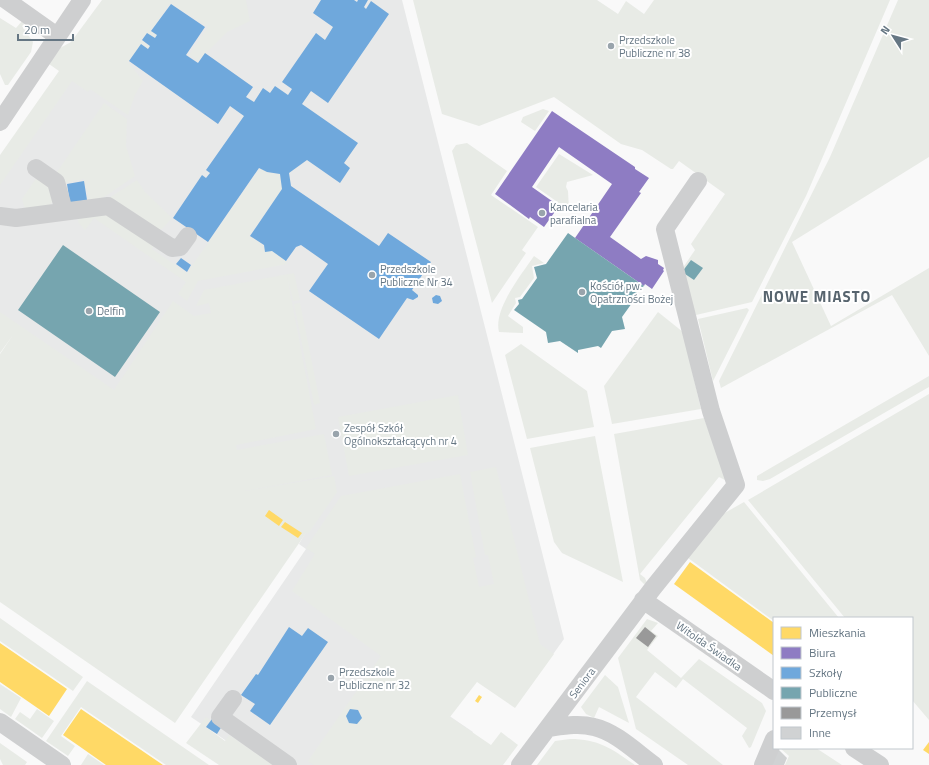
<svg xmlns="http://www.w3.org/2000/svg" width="929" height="765" font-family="'Titillium Web',sans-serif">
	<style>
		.built { fill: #e8e9e9 }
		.green { fill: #e8ebe6 }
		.homes { fill: #ffd966 }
		.offices { fill: #8e7cc3 }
		.schools { fill: #6fa8dc }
		.public { fill: #76a5af }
		.industry { fill: #999 }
		.building { fill: #d0d2d3 }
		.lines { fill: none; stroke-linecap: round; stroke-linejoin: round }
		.minor { stroke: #cecfd0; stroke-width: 18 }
		.poi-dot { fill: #99a4ac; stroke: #fff; stroke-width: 1.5 }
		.labels { text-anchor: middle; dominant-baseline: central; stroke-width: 4; stroke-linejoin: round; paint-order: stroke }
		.poi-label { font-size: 11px; fill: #657683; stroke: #fff; text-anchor: start }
		.street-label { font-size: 11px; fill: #657683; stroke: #fff }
		.district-label { font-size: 15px; font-weight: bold; letter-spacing: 1px; fill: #57646e; stroke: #fff }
	</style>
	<rect width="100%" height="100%" fill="#f9f9f9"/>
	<path class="built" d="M122,0H402L564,639L523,696L462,655L429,702L473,732L451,765H262L191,717L306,549L299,544L306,532L0,326V181Z"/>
	<path class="green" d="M102,0H246L250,21L227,32L198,61L189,55L208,27L170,3L151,31L157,35L155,38L147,33L141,40L149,46L148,48L141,44L128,62L143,81L135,95L128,115L90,89L88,92L72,81L0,185V155L59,71L49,64L60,48L71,42Z
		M413,0H597L618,14L626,1L644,14L654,0H890L806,196L752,302L696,315L680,272L695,250L691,244L725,194L679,161L673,169H671L642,150L621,144L554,97L479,126L442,114Z
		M898,0H929V157L792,242L831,326L929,268V356L892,295L721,388L719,381L830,157Z
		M0,18L16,28L23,20L25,23L22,26L33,42L31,52L8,85H5L0,74Z
		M104,103L127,119L126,146L135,176L104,197L89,200L84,179L57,185C53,210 49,207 25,209L22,199L37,177L55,175Z
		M543,109L549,111L535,131L521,122L523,117Z
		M467,143L507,171L491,195L538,227L522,250L526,253L492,303L452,151L456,145Z
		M559,154L593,175L567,182L566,187L568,191L569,210L536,187Z
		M260,168L268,173L280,174L282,189L249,236L263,245L265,252L272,251L286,261L287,264L198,281L187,301L178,294L186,282L94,218L85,230L78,222L79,216L102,212L155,244L152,249L187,273Z
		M137,180L145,192L172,218L162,229L157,230L109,198Z
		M534,256L544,263L532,266L534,278L520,297L515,298L516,303L508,316L523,327V333L499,332C493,309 522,274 534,256Z
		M294,273L300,300L293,301L287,276L316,429L236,445L237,450L324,434L332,475L245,491L334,476L337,492L308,534L306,533L175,723L0,602V354L13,335L0,353V312L114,390L173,301L194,316L211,313L209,303L196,306L204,290Z
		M300,303L320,403L314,405L294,304Z
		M747,308L749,310L713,381L698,319Z
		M658,312L683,332L701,409L612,424L604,386Z
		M521,344L587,391L594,427L527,439L505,355Z
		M929,376V387L770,479L763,481L757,480V476Z
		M929,394V720L912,700V618H845L748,500Z
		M458,395L468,455L349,476L338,417Z
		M704,418L727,481L719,477L640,574L645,578L647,583L644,584L640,580L614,434Z
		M595,436L623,582L562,553L554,542L530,448Z
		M496,467L540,644L554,654L515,708L477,682L450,717L491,745L501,732L518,745L503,765H314L308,761L381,656L292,591L315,554L306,548L341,496L460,474L476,557L473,558L479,587L494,584L488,555H485L470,472Z
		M744,502L839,618H774V621L684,555L714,519Z
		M0,618L83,677L73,691L0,641Z
		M647,619L658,623L651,631L658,636L647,650L681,678L699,659L762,703L766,711L751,747L749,748L742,736L747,728L683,679L676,688L655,672L636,697L723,765H688L636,729L618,658Z
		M605,675L618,687L629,723L599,707L594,718L586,714L581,707Z
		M87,681L209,765H166L81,707L61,736L75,746L68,756L46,741Z
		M0,684L21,698L11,717L0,709Z
		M37,709L54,721L42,738L15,719L20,712L30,719Z
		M206,717L210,720L206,727L225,741L229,735L273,765H219L186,743Z
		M570,739C599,739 612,749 635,765H537L555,741Z
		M0,743L27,762L25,765H3L0,759Z
		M780,748H816L842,765H785L789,756Z
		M88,754L104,765H81Z"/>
	<path class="homes" d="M269,510L283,520L279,526L265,516Z
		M285,522L302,533L298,538L281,527Z
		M690,562L774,623V656L674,584Z
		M0,643L67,689L49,716L0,682Z
		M479,695L482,697L478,703L475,701Z
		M81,709L163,765H106L79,746L63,735Z
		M929,742V754L923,750Z"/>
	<path class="offices" d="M552,111L635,167V169L649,178L639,192L641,193L610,237L641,259L646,256L658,260V264L664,268L663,270L664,271L652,289L645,284L644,286L575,238L612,184L559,147L532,187L559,206L544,227L530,217L529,219L495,194Z"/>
	<path class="schools" d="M321,0H354L357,2L358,0H368L364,7L366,9L371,1L389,14L328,103L311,91L302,104L358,143L344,163L350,168L340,183L307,160L289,173L291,186L379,246L388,233L431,262L412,290L418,295V297L413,300L407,298L379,339L309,291L328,264L301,245L296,247L286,261L272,251L265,252L264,245L250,236L282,189L280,174L267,172L259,168L208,242L173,218L202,175L206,178L210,173L206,170L244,116L230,106L218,124L129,61L141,44L148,49L150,46L142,40L147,33L155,38L157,35L151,31L171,4L205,27L186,55L198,63L205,53L253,87L246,97L254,102L263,88L270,93L275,86L288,95L292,89L282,82L316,33L325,40L333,27L313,13Z
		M84,181L87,200L70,203L67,184Z
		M181,258L191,265L187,272L176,264Z
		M436,295L440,296L442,301L438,304L433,303L432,298Z
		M289,627L302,636L308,628L328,642L270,725L250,711L255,704L241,695L256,674L258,675Z
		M350,709L358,710L362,718L357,724L349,723L346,716Z
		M212,719L222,726L217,734L206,727Z"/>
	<path class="public" d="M568,233L644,286L638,290L636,294L637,296L622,317L625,329L612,331L601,348L598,346L578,350V353L560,341L548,343L546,332L514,310L519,304L518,300L522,299L537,278L534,267L546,264Z
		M63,245L160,312L115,377L18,310Z
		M691,260L703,268L694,280L682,272Z"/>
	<path class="industry" d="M645,627L656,636L648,647L636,638Z"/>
	<path class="building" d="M778,749L787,758L784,765H772Z"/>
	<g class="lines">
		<path class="minor" d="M6,0L57,36
			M0,122L82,0
			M36,168L56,182L64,211
			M0,216L16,218L108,206L172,248L180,247L188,236
			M643,600L774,691
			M233,699L220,717L288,765
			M0,722L62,765
			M548,728C563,726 579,723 594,727C616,732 636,752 654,765
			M854,748L880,765
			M520,765L653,588L736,485L711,411L665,229L698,181
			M763,765L774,739"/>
	</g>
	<g class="poi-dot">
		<circle cx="611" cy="46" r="4"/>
		<circle cx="542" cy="213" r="4"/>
		<circle cx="372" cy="275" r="4"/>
		<circle cx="582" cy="292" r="4"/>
		<circle cx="89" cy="311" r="4"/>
		<circle cx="336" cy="434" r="4"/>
		<circle cx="331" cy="678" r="4"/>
	</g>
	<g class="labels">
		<g class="poi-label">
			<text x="619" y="40">Przedszkole<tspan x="619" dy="13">Publiczne nr 38</tspan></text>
			<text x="550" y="207">Kancelaria<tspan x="550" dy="13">parafialna</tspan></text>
			<text x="380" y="269">Przedszkole<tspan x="380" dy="13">Publiczne Nr 34</tspan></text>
			<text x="590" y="286">Kościół pw.<tspan x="590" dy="13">Opatrzności Bożej</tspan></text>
			<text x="97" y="311">Delfin</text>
			<text x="344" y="428">Zespół Szkół<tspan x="344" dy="13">Ogólnokształcących nr 4</tspan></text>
			<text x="339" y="672">Przedszkole<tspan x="339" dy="13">Publiczne nr 32</tspan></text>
		</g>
		<g class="street-label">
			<text transform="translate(709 646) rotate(35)">Witolda Świadka</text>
			<text transform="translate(582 683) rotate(-53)">Seniora</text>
		</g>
		<g class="district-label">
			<text x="817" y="296">NOWE MIASTO</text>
		</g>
	</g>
	<rect x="773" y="617" width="140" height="132" fill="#ffffff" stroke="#c1c8cd"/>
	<rect x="781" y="627" width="20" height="12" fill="#ffd966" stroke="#c1c8cd"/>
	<text x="809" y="637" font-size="12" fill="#657683">Mieszkania</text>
	<rect x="781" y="647" width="20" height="12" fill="#8e7cc3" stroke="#c1c8cd"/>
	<text x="809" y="657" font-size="12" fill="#657683">Biura</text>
	<rect x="781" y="667" width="20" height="12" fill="#6fa8dc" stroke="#c1c8cd"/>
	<text x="809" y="677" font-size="12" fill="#657683">Szkoły</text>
	<rect x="781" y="687" width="20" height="12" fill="#76a5af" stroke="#c1c8cd"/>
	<text x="809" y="697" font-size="12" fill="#657683">Publiczne</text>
	<rect x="781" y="707" width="20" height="12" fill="#999999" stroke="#c1c8cd"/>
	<text x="809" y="717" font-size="12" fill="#657683">Przemysł</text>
	<rect x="781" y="727" width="20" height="12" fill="#d0d2d3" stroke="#c1c8cd"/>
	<text x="809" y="737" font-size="12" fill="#657683">Inne</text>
	<g transform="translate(893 36) rotate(306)" stroke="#ffffff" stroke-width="3" paint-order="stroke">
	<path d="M0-3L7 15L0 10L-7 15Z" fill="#657683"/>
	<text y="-6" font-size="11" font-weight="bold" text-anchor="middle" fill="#657683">N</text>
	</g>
	<path d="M18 34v6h55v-6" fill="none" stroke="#657683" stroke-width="2"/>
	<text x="24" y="34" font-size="12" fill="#657683" stroke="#ffffff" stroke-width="3" paint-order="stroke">20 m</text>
</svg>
